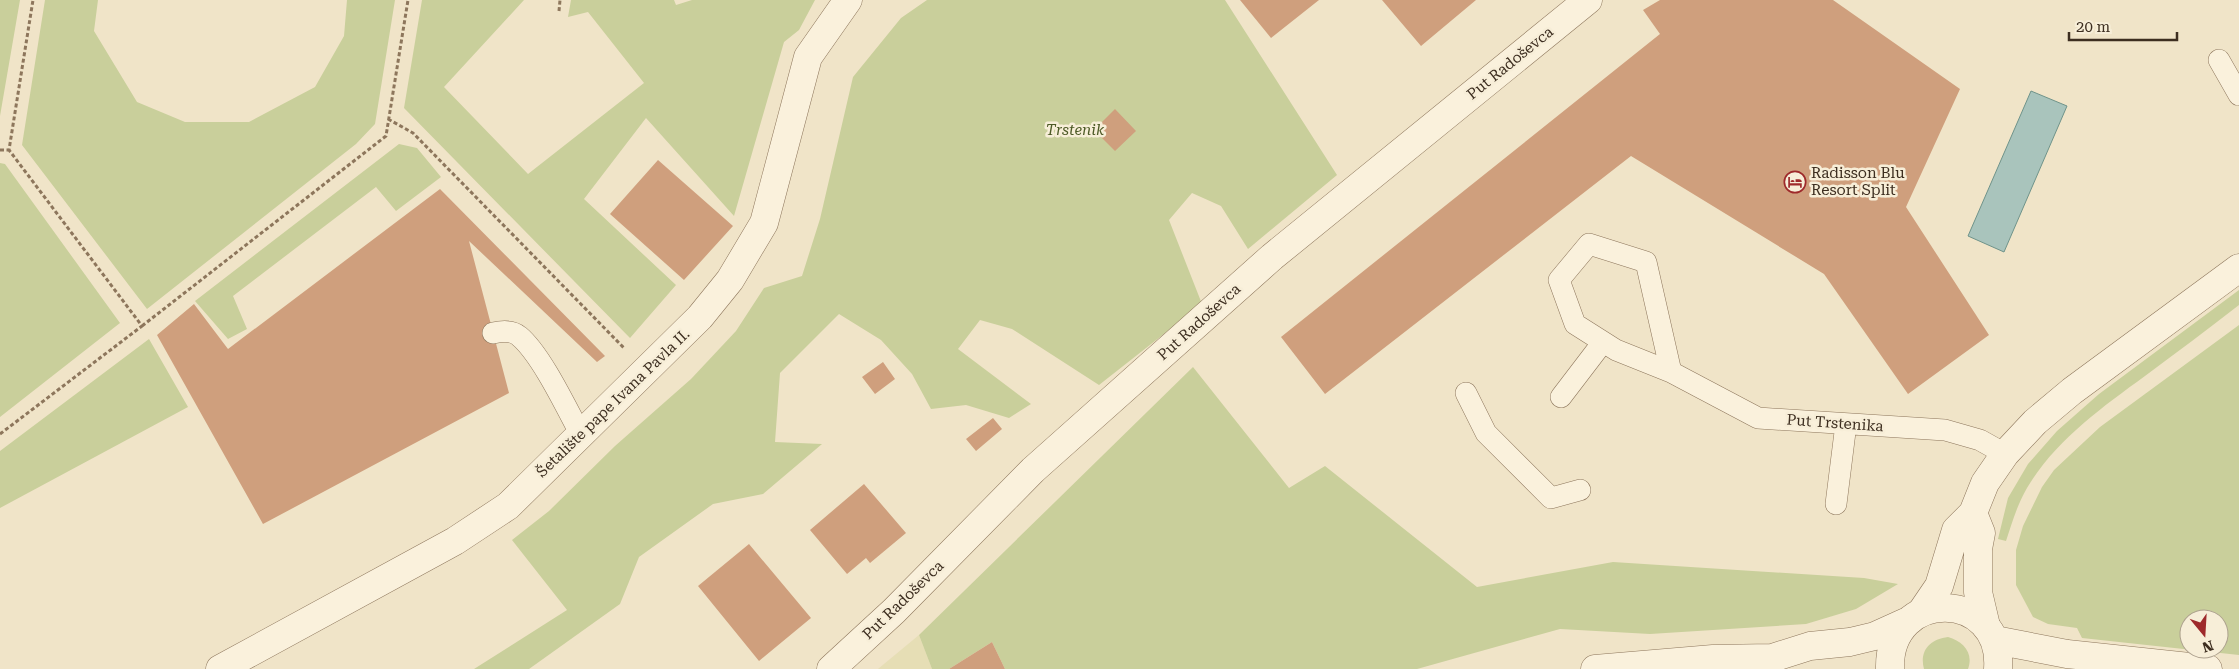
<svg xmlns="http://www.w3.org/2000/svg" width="2239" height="669" font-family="'Roboto Serif',serif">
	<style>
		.farmland { fill: #e6deb5 }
		.green { fill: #c9cf9b; fill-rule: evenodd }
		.water { fill: #a9c4bc; stroke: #6f938a }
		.building { fill: #cf9f7d }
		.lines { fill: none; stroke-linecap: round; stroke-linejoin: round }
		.service-casing { stroke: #8d765c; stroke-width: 22 }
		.minor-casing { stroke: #8d765c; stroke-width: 29 }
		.tertiary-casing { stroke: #8d765c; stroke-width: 29 }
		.path { stroke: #8d765c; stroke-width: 3; stroke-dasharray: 4 2.5; stroke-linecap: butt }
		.service { stroke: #faf1dc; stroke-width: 21 }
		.minor { stroke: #faf1dc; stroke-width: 28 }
		.tertiary { stroke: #faf1dc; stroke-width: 28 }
		.labels { text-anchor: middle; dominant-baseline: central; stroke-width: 5; stroke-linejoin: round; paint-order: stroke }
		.street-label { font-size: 15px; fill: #3d2e20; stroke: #f7eed8 }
		.park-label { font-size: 15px; font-style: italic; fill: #4d5a26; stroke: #f7eed8 }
		.poi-label { font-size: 15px; fill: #3d2e20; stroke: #f7eed8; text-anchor: start }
	</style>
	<rect width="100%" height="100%" fill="#f0e4c8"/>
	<path class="farmland" d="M919,635L932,669H878Z"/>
	<path class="green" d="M0,0H20L0,116Z
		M45,0H98L94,31L137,102L185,122H249L315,87L344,36L347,0H395L375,124L356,144L147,309L22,145Z
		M422,0H524L444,87L528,174L644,83L588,12L568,17L571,0H674L676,5L692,0H815L799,30L784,42L734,216L646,118L584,199L676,285L630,338L404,108Z
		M927,0H1225L1337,175L1248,249L1221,206L1192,193L1169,220L1202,304L1099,385L1012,329L980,320L958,349L1031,404L1009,418L966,405L931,409L912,374L881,340L839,314L780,373L775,442L822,444L763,494L713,504L639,557L620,604L529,669H474L567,610L512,540L549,511L615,446L691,379L736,331L764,288L802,276L820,219L853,77L901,18Z
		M399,144L417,148L441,177L396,211L376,187L233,296L247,329L228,339L195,301Z
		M0,163L5,164L120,323L0,417Z
		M2239,290V305C2208,329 2176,353 2145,376C2101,408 2055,441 2027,488C2017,505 2012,523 2006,541L1998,539L2008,498L2028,464L2057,431L2099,394Z
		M2239,325V655L2082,638L2077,628L2048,624L2033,617L2016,585V550L2023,526L2042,487L2054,470L2100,427ZM2189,619H2219V649H2189Z
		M149,339L188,407L0,508V451Z
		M1193,367L1289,488L1325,466L1477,587L1613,562L1864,578L1898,584L1856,609L1806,624L1650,634L1560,629L1417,669H1005L992,642L949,669H932L919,635Z
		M1948,637C1963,641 1974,653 1968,669H1924C1919,651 1930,639 1948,637Z"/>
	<path class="water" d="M2031,91L2067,106L2004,252L1968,236Z"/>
	<path class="building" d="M1240,0H1319L1271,38Z
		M1382,0H1476L1421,46Z
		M1660,0H1833L1960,89L1906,207L1989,335L1908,394L1824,274L1631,156L1325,394L1281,337L1660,34L1643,10Z
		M1115,109L1136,131L1115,151L1094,130Z
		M658,160L733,226L684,280L610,214Z
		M440,189L605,356L597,362L469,241L509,393L263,524L157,335L194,304L228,349Z
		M883,362L895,379L875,394L862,377Z
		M993,418L1002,429L976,451L966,439Z
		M864,484L906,533L870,563L866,558L847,574L810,530Z
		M749,544L811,618L759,661L698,586Z
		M992,642L1005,669H949Z"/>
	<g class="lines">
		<g class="service-casing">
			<path id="service" d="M2219,60L2239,95
				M493,333C502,331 512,330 519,336C541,354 567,409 581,435
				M1671,372L1646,262L1589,244L1559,280L1575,324L1616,350L1671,372L1758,418L1945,430L1980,440L2005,454
				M1466,393L1486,433L1551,498L1580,490
				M1561,397L1603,342
				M1836,504L1846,424"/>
		</g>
		<g class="minor-casing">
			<path id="minor" d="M1973,513L1981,533L1978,549V592L1986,626
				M1922,611L1939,586L1956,530L1973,513L1985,483L2005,454L2035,422L2072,391L2239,268
				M220,669L455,541L508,506L700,317L730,280L764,223L808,57L848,0
				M831,669L894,611L1033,470L1272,257L1588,0"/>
		</g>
		<g class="tertiary-casing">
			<path id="tertiary" d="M1995,640L2067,654L2208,669
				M1595,669L1713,659L1772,658L1810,646L1850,642L1875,636L1906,622
				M1890,669C1888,586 2004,589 1998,669"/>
		</g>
		<path class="path" d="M559,11L560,0
			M388,119L413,133L624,348
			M0,150H9
			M142,326L386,136L408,0
			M0,434L142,326L9,150L33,0"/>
		<use href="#service" class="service"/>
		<use href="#minor" class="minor"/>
		<use href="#tertiary" class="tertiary"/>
	</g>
	<defs>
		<g id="hotel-ring" transform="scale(1.125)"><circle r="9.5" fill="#f7eed8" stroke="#9e2a2b" stroke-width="1.5"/><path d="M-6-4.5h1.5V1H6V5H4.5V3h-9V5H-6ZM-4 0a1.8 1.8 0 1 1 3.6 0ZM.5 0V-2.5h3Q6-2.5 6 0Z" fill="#9e2a2b"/></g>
	</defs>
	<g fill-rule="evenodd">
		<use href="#hotel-ring" x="1795" y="182"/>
	</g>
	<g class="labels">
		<g class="street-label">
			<text transform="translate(1510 63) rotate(-39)">Put Radoševca</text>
			<text transform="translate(1199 322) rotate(-42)">Put Radoševca</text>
			<text transform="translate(613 403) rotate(-44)">Šetalište pape Ivana Pavla II.</text>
			<text transform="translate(1835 423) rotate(4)">Put Trstenika</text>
			<text transform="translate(903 600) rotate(-44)">Put Radoševca</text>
		</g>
		<g class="park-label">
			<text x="1075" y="130">Trstenik</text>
		</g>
		<g class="poi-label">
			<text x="1811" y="173">Radisson Blu<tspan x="1811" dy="17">Resort Split</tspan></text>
		</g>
	</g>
	<g transform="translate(2204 634) rotate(162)"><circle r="24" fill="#f7eed8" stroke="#ada18e"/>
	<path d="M0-4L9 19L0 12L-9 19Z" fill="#9e2a2b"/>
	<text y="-8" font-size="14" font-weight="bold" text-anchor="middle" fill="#3d2e20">N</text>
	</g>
	<path d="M2069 32v8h108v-8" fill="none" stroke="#3d2e20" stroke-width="2.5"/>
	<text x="2076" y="32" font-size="15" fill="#3d2e20" stroke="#f7eed8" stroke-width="4" paint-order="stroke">20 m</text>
</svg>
